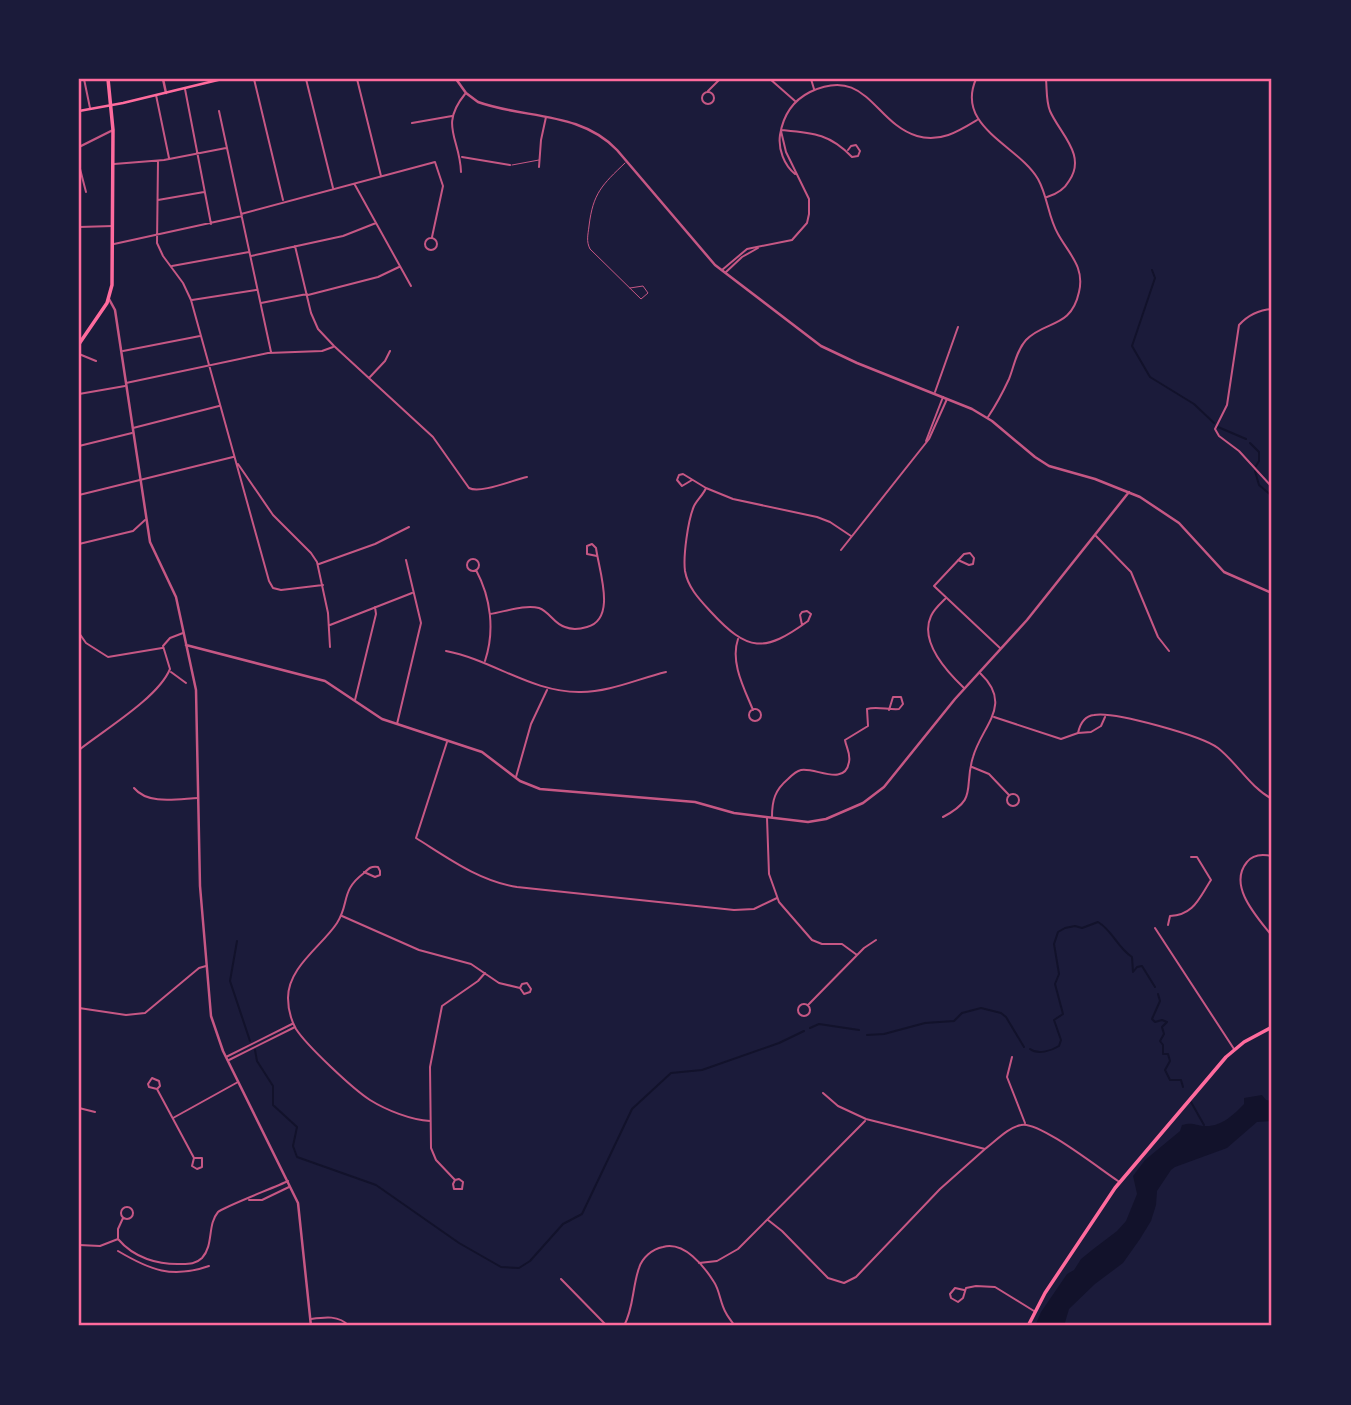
<svg xmlns="http://www.w3.org/2000/svg" width="1351" height="1405" font-family="'Archivo Narrow',sans-serif">
	<style>
		.water { fill: #12122b }
		.lines { fill: none; stroke-linecap: round; stroke-linejoin: round }
		.stream { stroke: #12122b; stroke-width: 2 }
		.service { stroke: #c65784; stroke-width: 1 }
		.pedestrian { stroke: #c65784; stroke-width: 2 }
		.minor { stroke: #c65784; stroke-width: 2 }
		.tertiary { stroke: #c65784; stroke-width: 2.5 }
		.secondary { stroke: #ff6b9d; stroke-width: 2.5 }
		.primary { stroke: #ff6b9d; stroke-width: 3.5 }
		.neatline { fill: none; stroke: #ff6b9d; stroke-width: 2.5 }
	</style>
	<rect width="100%" height="100%" fill="#1b1b3a"/>
	<path class="water" d="M1262,1095L1266,1100L1272,1101V1121L1257,1122L1227,1148L1175,1167L1171,1170L1157,1191L1156,1205L1151,1221L1140,1239L1123,1263L1095,1284L1069,1309L1064,1326H1035L1041,1312L1067,1274L1074,1270L1081,1259L1092,1250L1117,1231L1126,1221L1137,1194L1133,1176L1145,1160L1180,1131L1182,1125C1192,1122 1195,1125 1204,1126C1222,1127 1233,1115 1244,1104V1098Z"/>
	<g class="lines">
		<path class="stream" d="M1152,270L1155,278L1132,346L1150,377L1194,404L1214,423
			M1218,427L1246,439
			M1250,443L1259,452V461L1256,466
			M1255,471L1259,485L1272,496
			M237,941L230,981L250,1041
			M1158,994L1160,1001L1152,1019L1155,1022L1162,1020L1167,1022L1162,1027L1164,1034L1160,1041L1163,1045V1054H1168L1170,1061L1165,1070L1170,1080H1181L1183,1087
			M810,1028L819,1024L859,1030
			M867,1035L884,1034L925,1023L954,1021L962,1013L981,1008L1001,1013L1006,1017L1024,1047
			M1030,1049C1038,1055 1051,1051 1059,1046L1061,1040L1054,1020L1063,1014L1055,984L1059,974L1054,944L1058,932L1065,928L1075,926L1082,928L1098,922C1113,931 1117,947 1132,957L1133,972L1137,967L1142,966L1155,987
			M255,1050L257,1061L273,1086V1105L297,1127L293,1146L297,1157L376,1185L459,1243L501,1267L519,1268L530,1261L563,1224L582,1214L632,1109L671,1073L702,1070L779,1043L804,1031
			M1191,1102L1204,1125"/>
		<path class="service" d="M625,163C602,185 593,193 589,226C588,235 586,241 590,249L641,299L648,293L643,286L630,288
			M512,165L539,160"/>
		<path class="pedestrian" d="M1168,925L1170,916C1194,915 1199,898 1211,880L1197,857H1191"/>
		<path class="minor" d="M84,79L90,108
			M254,79L283,200
			M306,79L333,188
			M357,79L381,176
			M770,79L795,101
			M811,79L814,89
			M976,79C955,127 1018,145 1038,179C1048,197 1048,217 1058,234C1069,254 1085,267 1079,292C1071,329 1045,320 1026,340C1016,351 1014,367 1009,379C1003,392 996,405 988,417
			M1046,79C1047,90 1046,101 1050,111C1060,134 1087,155 1069,181C1064,190 1057,194 1047,197
			M185,89L211,224
			M708,91L720,79
			M702 98a6 6 0 1 1 12 0a6 6 0 1 1-12 0Z
			M156,95L169,158
			M219,111L271,352
			M412,123L452,116
			M782,130C814,133 830,134 852,157L858,156L860,151L856,145L851,146L848,150
			M462,157L510,165
			M158,161L157,243L163,256L183,283L191,300L269,581L273,588L281,590L323,585
			M114,164L164,160L226,148
			M79,165L86,192
			M539,167L541,140L546,117
			M461,172C460,138 439,126 465,94
			M795,174C784,165 778,149 780,135C783,116 792,101 810,92C867,65 874,123 917,136C940,143 959,131 977,120
			M355,185L411,286
			M158,200L204,192
			M241,214L435,162L443,186L432,237
			M79,227L113,226
			M425 244a6 6 0 1 1 12 0a6 6 0 1 1-12 0Z
			M114,244L242,216
			M295,246L311,313L318,329L334,346L433,437L469,488C480,494 513,480 527,477
			M251,256L343,236L376,223
			M172,266L249,252
			M722,270L747,249L792,240L807,223L809,214V199L786,152L781,131
			M726,272L742,257L758,248
			M308,295L378,277L399,267
			M192,300L256,290
			M261,303L307,294
			M1272,309C1259,310 1248,315 1239,325L1227,405L1215,429L1219,436L1239,451L1272,487
			M123,351L200,336
			M79,354L96,361
			M369,378L385,361L390,351
			M126,383L268,353L322,351L333,347
			M935,392L958,327
			M79,394L125,386
			M133,428L219,406
			M926,441L943,397
			M79,446L132,433
			M238,464L273,515L311,553L317,562L328,613L330,647
			M692,480L682,486L677,480L679,475L683,474L706,488L733,499L817,517L830,522L851,536
			M706,488C703,495 697,500 694,506C688,520 683,556 685,571C688,588 700,600 711,612C748,652 764,653 808,621L811,614L807,611L802,612L800,615L802,625
			M79,495L233,457
			M1096,536L1131,572L1158,637L1169,651
			M79,544L133,531L145,520
			M841,550L929,439L947,399
			M467 565a6 6 0 1 1 12 0a6 6 0 1 1-12 0Z
			M958,560L969,565L973,564L974,558L970,553L964,554L934,586L1000,648
			M319,564L375,544L409,527
			M476,570C491,598 495,631 485,661
			M945,599C940,604 934,609 931,616C919,642 946,671 964,688
			M490,614C504,612 525,604 539,608C550,612 554,624 565,627C572,630 580,629 587,627C617,619 599,571 596,548L592,544L587,546V554L597,556
			M330,625L412,593
			M79,633L86,643L108,657L162,648
			M738,639C730,662 744,688 753,710
			M446,651C493,660 532,693 581,692C610,692 637,679 666,672
			M171,672L186,683
			M355,700L376,614L375,607
			M749 715a6 6 0 1 1 12 0a6 6 0 1 1-12 0Z
			M994,717L1061,739L1078,733L1091,732L1101,726L1105,717
			M397,724L421,623L406,560
			M1078,733C1080,724 1084,716 1094,715C1114,711 1202,736 1218,748C1237,763 1250,787 1272,799
			M447,742L416,838C448,858 479,881 517,887L734,910L754,909L777,898
			M79,750C104,730 158,698 170,669L163,646L170,638L183,633
			M972,767L989,774L1009,795
			M516,777L531,724L547,690
			M134,788C148,805 177,799 198,798
			M1007 800a6 6 0 1 1 12 0a6 6 0 1 1-12 0Z
			M772,817C772,800 775,790 788,779C792,775 796,771 801,770C815,767 845,787 849,762C851,754 846,747 845,740L868,726L867,709C876,706 889,710 899,709L903,704L901,697H893L889,710
			M943,817C979,798 963,789 973,757C982,725 1014,705 980,673
			M767,818L769,874L779,902L812,940L822,944H842L857,955
			M1272,856C1263,854 1253,854 1247,862C1227,886 1258,918 1272,936
			M364,872L375,877L380,875V871L378,867C371,866 369,868 364,873C340,891 350,903 337,923C322,946 288,967 288,998C288,1008 291,1020 296,1029C307,1046 353,1089 370,1100C386,1110 411,1120 430,1121
			M342,916L419,950L471,964L499,983L520,988L524,994L530,992L531,989L527,983L522,984L520,988
			M1155,928L1234,1049
			M798 1010a6 6 0 1 1 12 0a6 6 0 1 1-12 0Z
			M808,1005L864,948L876,940
			M79,1008L126,1015L145,1013L199,968L206,966
			M226,1057L292,1024
			M1012,1057L1007,1077L1025,1123
			M229,1060L295,1027
			M157,1089L149,1087L148,1084L152,1078L159,1081L160,1086L157,1089L194,1158L192,1166L197,1169L202,1167V1158H194
			M823,1093L838,1106L866,1119L985,1149C996,1141 1007,1128 1021,1125C1038,1120 1101,1170 1118,1181
			M79,1108L95,1112
			M173,1118L238,1082
			M455,1180L453,1184L454,1189H462L463,1182L459,1179L455,1180L436,1160L431,1148L430,1067L442,1006L478,981L485,973
			M249,1200H262L289,1187
			M121 1213a6 6 0 1 1 12 0a6 6 0 1 1-12 0Z
			M768,1220L782,1231L828,1278L844,1283L856,1277L940,1189L985,1149
			M118,1238V1229L123,1218
			M79,1245L100,1246L118,1239C134,1258 158,1265 182,1264C189,1264 196,1264 202,1258C214,1245 207,1225 218,1212C223,1207 276,1187 288,1181
			M118,1251C150,1270 172,1279 209,1266
			M699,1263L717,1261L738,1249L865,1121
			M561,1279L607,1326
			M964,1290L955,1288L950,1294L951,1298L958,1302L963,1298L966,1288L976,1286L995,1287L1034,1311
			M311,1319C325,1317 339,1315 349,1326
			M624,1326C634,1307 632,1288 639,1268C642,1258 652,1249 663,1247C684,1241 704,1266 714,1282C720,1291 720,1303 726,1313C728,1317 732,1322 735,1326"/>
		<path class="tertiary" d="M163,79L166,93
			M456,79L466,93L478,102C525,119 580,111 617,150L715,265L821,346L857,363L972,409L992,421L1035,457L1049,466L1095,479L1140,497L1179,523L1224,572L1272,593
			M79,147L113,130
			M109,299L115,310L150,542L176,597L196,690L200,886L211,1016L223,1051L298,1203L311,1326
			M186,645L325,681L382,719L482,752L520,781L540,789L695,802L734,813L808,822L826,819L863,803L884,787L955,699L1027,620L1129,492"/>
		<path class="secondary" d="M79,111L123,103L222,79"/>
		<path class="primary" d="M79,344L107,303L112,285L113,130L108,79
			M1028,1326L1045,1293L1115,1188L1226,1057L1244,1042L1272,1027"/>
	</g>
	<rect width="1351" height="1405" fill="none" stroke="#1b1b3a" stroke-width="161"/>
	<rect x="80" y="80" width="1190" height="1244" class="neatline"/>
</svg>
